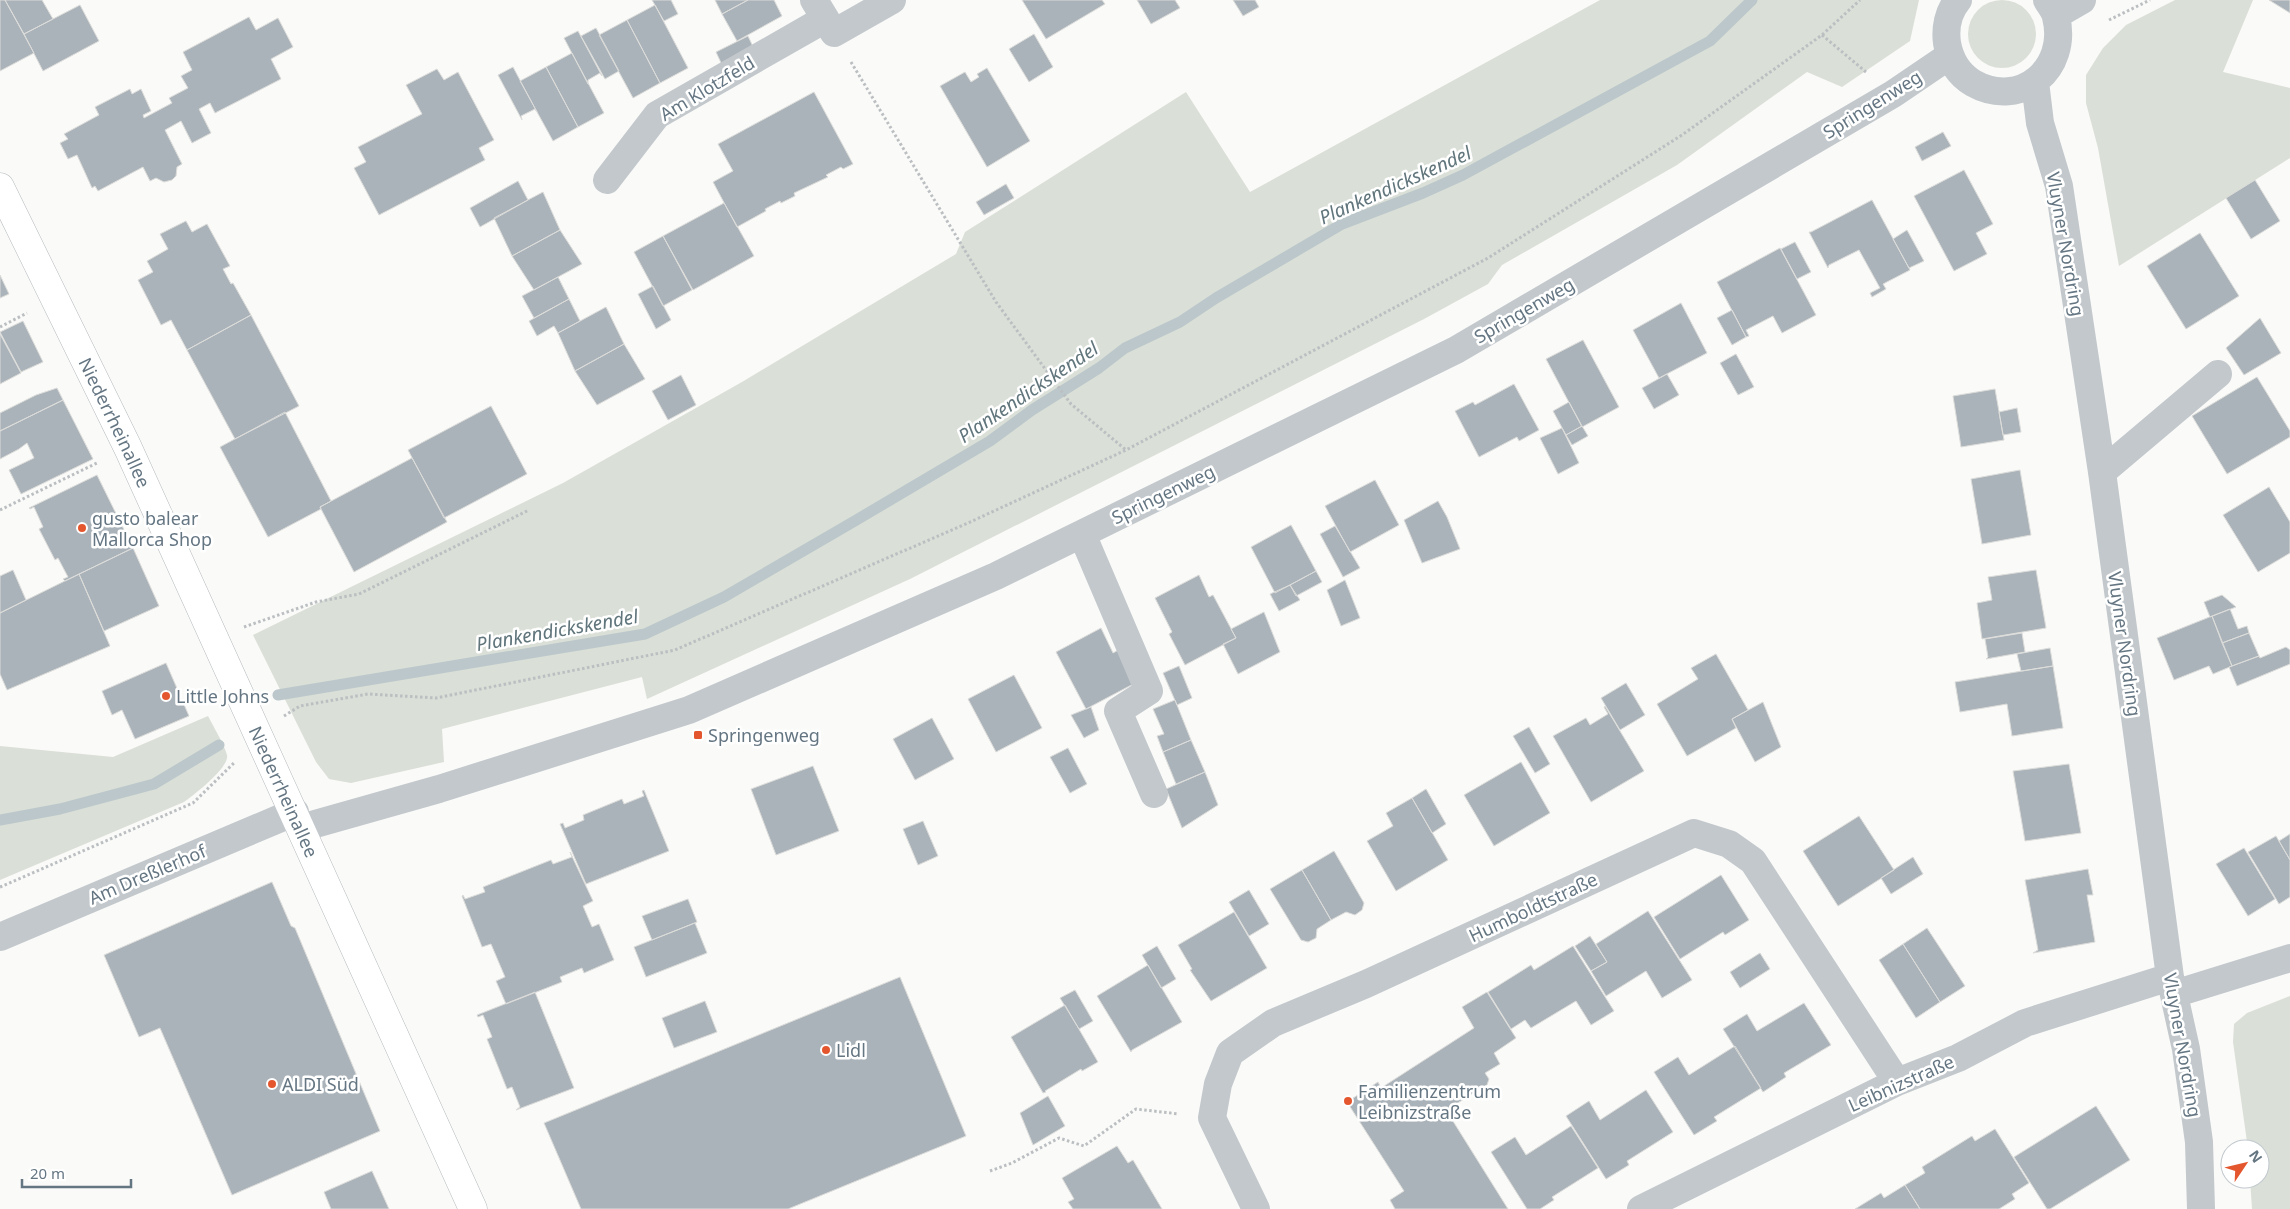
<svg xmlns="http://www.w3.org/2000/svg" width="2290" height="1209" font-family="'Noto Sans',sans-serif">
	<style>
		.green { fill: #dadfd7 }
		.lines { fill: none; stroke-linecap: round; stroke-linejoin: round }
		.stream { stroke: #bbc7cb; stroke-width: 11 }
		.building { fill: #aab3b9; stroke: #dcdcda }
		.major-casing { stroke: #b5babe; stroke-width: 29 }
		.path { stroke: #bbbfc2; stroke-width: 3; stroke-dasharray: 2.5 2.5; stroke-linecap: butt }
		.minor { stroke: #c3c8cc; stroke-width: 28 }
		.major { stroke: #fff; stroke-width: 28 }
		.poi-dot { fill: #e4572e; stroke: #fff; stroke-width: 2 }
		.labels { text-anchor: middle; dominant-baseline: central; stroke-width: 5; stroke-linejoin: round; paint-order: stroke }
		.street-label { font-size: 18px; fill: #657683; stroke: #fff }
		.poi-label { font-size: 18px; fill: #657683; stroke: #fff; text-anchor: start }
		.water-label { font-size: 19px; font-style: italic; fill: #60757c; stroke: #fff }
	</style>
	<rect width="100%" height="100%" fill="#fafaf8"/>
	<path class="green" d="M1600,0H1919L1910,41L1842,87L1807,72L1677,165L1502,265L1488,284L1424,319L910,579L647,699L642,677L442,729L444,762L351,783L329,779L316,762L253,635L563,483L742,382L956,254L965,232L1186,92L1250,192Z
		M2175,0H2253L2223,72L2290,88V158L2119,266L2098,148L2086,103V75L2103,48L2126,25Z
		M1968 34a34 34 0 1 1 68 0a34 34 0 1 1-68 0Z
		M208,716C214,728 223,742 227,755C230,767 194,795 184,802L0,880V746L113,757Z
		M2290,996V1209H2252L2250,1179H2260V1149H2248L2233,1042L2234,1024L2247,1013Z"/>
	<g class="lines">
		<path class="stream" d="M278,695L645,634L724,597L853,522L990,441L1032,410L1099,368L1125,348L1180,322L1216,298L1342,224L1423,193L1463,175L1710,41L1752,0
			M0,820L60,809L154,784L219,745"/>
	</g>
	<path class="building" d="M0,0H5L34,53L0,71Z
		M5,0H42L53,19L24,34Z
		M652,0H671L678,14L664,21Z
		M715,0H748L722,14Z
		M748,0H774L782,16L737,41L722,14Z
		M1022,0H1102L1105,4L1046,39Z
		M1137,0H1175L1180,8L1151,24Z
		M1233,0H1255L1259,7L1243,16Z
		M2269,0H2290V13Z
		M80,5L99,41L43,71L24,34Z
		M655,5L688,68L660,83L627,20Z
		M249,17L256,30L278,18L293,47L271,59L281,79L215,113L210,103L199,109L211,133L192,143L181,121L165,130L182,164L177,167L176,176L172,180L164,182L156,178L150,181L143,167L98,191L95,186L92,188L77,155L68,159L60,143L68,139L64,134L99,115L95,107L130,89L132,94L141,89L151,111L143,115L144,118L172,103L169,98L188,88L181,76L192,70L183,52Z
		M627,20L660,83L633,98L599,35Z
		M596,28L619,71L605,79L581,36Z
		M578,31L602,76L600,73L588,80V84L564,38Z
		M1034,34L1053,67L1029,82L1009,49Z
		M748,36L755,51L723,67L716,52Z
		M572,53L604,113L578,127L546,67Z
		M513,67L537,112L535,109L521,116L522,120L498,75Z
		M546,67L578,127L553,141L520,81Z
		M987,68L1030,141L987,167L940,86L965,72L971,82L979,77L977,74Z
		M437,69L444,80L458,72L494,140L479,148L485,160L379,215L354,168L366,162L358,147L422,114L406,85Z
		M814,92L853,164L843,169L841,167L826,175L828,177L794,193L795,196L781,203L780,201L765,209L766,211L737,227L713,182L733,171L718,144Z
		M1943,132L1951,146L1922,161L1915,147Z
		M1964,170L1993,224L1976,233L1987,254L1954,271L1914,196Z
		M2255,180L2280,221L2251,239L2226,198Z
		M518,181L528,200L480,227L470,208Z
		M1006,184L1014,198L984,215L976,202Z
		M543,192L560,230L512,256L494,218Z
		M1872,200L1910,270L1883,284L1886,289L1872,297L1870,293L1880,288L1859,250L1829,265L1828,268L1809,232H1811Z
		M724,203L754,256L693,290L663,236Z
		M186,221L192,232L207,224L230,266L223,269L231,284L233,283L251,315L187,350L171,320L161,325L138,280L153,272L147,261L168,249L160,234Z
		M560,230L582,264L534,290L512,256Z
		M1907,230L1924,261L1909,268L1893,239Z
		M2200,233L2239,296L2186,329L2147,266Z
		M663,236L692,290L663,306L634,252Z
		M1795,242L1811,272L1797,279L1781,249Z
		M1780,248L1816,315L1782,333L1773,316L1746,330L1749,336L1746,337L1717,282Z
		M0,275L9,294L0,298Z
		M558,277L569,299L534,318L522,296Z
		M653,286L671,320L656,329L638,294Z
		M569,299L580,321L558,333L554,326L537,336L529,321Z
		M1681,303L1707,353L1659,378L1633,330Z
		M606,307L624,344L575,371L558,333Z
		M1732,310L1746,337L1732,345L1717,318Z
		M251,315L299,406L235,439L187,350Z
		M2260,318L2281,353L2244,375L2226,348Z
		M23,321L43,362L21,372L0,332Z
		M0,334L21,373L0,384Z
		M1583,340L1619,407L1582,427L1546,359Z
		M624,344L645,379L597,405L575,371Z
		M1736,354L1754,387L1738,395L1720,363Z
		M1667,374L1679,395L1654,409L1642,388Z
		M681,375L696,405L668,420L652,391Z
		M2257,377L2290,431V437L2227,474L2192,416Z
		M1514,384L1539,430L1519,441L1517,437L1479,457L1455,411L1473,402L1475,405Z
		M57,388L63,400L0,431V413L36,395Z
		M1995,389L2004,440L1961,447L1953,396Z
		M63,400L93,459L21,494L9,470L34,458L27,443L19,449L0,459V431Z
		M1569,402L1582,426L1566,435L1553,411Z
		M491,406L527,474L444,518L408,450Z
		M2017,408L2021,432L2003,435L1999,412Z
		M285,412L331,501L320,507L321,509L268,537L220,447Z
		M1582,426L1588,436L1572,445L1566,435Z
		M1562,428L1579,463L1558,474L1540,438Z
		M412,458L447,522L354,572L320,507Z
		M2020,470L2031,535L1982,544L1971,479Z
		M97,475L133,548L65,581L63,579L68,577L58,558L55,560L39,529L43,527L34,507L30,509L29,508Z
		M1375,480L1399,525L1350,552L1325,506Z
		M2269,487L2290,522V553L2258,572L2223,515Z
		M1438,501L1447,517L1460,549L1422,563L1404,520Z
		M1291,525L1316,571L1275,593L1251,547Z
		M1335,526L1360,568L1343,577L1320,534Z
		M133,548L159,606L104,631L79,574Z
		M13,570L26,600L0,613V576Z
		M2036,570L2046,628L1982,639L1977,603L1992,600L1988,577Z
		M1316,571L1322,582L1296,596L1290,585Z
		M79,574L110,646L7,690L0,674V613Z
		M1199,575L1209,597L1213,595L1236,638L1185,665L1169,634L1172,632L1155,598Z
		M1345,580L1360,618L1341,626L1327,590Z
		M1290,585L1300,600L1279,611L1270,594Z
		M2222,595L2236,607L2210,617L2204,602Z
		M2230,609L2238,629L2247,626L2249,633L2222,643L2212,616Z
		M1264,612L1280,652L1238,674L1223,644L1236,638L1231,629Z
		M2212,616L2232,666L2213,674L2209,666L2174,680L2157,638Z
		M1101,628L1113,653L1122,648L1139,681L1086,709L1056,652Z
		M2022,633L2025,652L1986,659L1988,657L1985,639Z
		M2249,633L2259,656L2232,666L2222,643Z
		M2286,647L2290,650V664L2237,686L2229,667L2259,656L2260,658Z
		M2050,648L2053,666L2021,671L2017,654Z
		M1716,654L1748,710L1732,719L1736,728L1687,756L1657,704L1698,679L1691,668Z
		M166,663L189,716L135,739L122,710L112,715L102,691Z
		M1179,666L1192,698L1177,705L1163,673Z
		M2053,666L2063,728L2012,736L2007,704L1960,712L1955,682Z
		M1014,675L1042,728L996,752L968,699Z
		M1626,683L1645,715L1620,730L1601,698Z
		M1175,700L1191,740L1163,752L1157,736L1164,734L1153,709Z
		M1763,702L1781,747L1755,762L1732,719Z
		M1605,706L1644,771L1591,802L1553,736L1586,718L1590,725L1608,714L1604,707Z
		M1091,707L1099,730L1084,738L1071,715Z
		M932,718L954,759L915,780L893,739Z
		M1529,727L1550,764L1535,773L1513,736Z
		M1191,740L1205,772L1176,784L1163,752Z
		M1068,748L1087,784L1070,793L1050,757Z
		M1521,762L1550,813L1494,846L1464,795Z
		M2069,764L2081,833L2025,841L2013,771Z
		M813,766L839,831L776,855L751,789Z
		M1205,772L1218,805L1182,828L1166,789Z
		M1426,789L1446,824L1432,833L1412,798Z
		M644,790L669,851L586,884L560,824L563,823L565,828L584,820L583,815L622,799L624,804L644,796L642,791Z
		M1412,798L1448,860L1396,891L1367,841L1393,826L1386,813Z
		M1859,816L1894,870L1838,906L1803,851Z
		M923,821L938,856L918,865L903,829Z
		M2290,834V860L2279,841Z
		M2276,836L2290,860V897L2279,904L2248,852Z
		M2244,848L2275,899L2248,916L2216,864Z
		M1334,851L1364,903L1362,910L1355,915L1346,912L1331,920L1302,870Z
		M570,852L593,901L583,906L592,927L599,924L614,960L584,973L582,968L560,977L562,982L506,1004L496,981L505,977L491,944L482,947L462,896L463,895L465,899L485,892L483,887L551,860L553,864L572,857Z
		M1913,857L1923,874L1891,894L1881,878Z
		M2088,869L2093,895H2087L2095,942L2033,953L2038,950L2025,880Z
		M1302,870L1331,920L1317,929L1316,938L1308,942L1301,940L1270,889Z
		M1721,875L1749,920L1725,935L1723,932L1680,959L1654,917Z
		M272,882L291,926L295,928L380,1131L232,1195L160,1028L139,1037L104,955Z
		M1249,890L1269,924L1249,936L1229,902Z
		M688,899L697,922L652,940L642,916Z
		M1648,911L1692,980L1662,998L1646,971L1606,996L1591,971L1607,962L1596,944Z
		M1234,912L1267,968L1211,1001L1190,970L1192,969L1178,945Z
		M695,923L707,953L646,977L634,947Z
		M1927,928L1965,986L1940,1002L1903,944Z
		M1590,936L1607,962L1591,971L1575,946Z
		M1903,944L1940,1002L1916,1018L1879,960Z
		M1157,946L1176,979L1161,988L1142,955Z
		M1573,946L1614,1011L1591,1025L1576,1001L1531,1028L1525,1020L1511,1029L1488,992L1531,965L1534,970Z
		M1760,953L1770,969L1740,988L1730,972Z
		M1148,965L1182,1022L1132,1050L1131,1052L1097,996Z
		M900,977L966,1136L788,1209H581L544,1123Z
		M1075,990L1093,1021L1079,1029L1060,998Z
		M535,992L574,1088L516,1110L520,1107L512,1087L507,1089L487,1039L492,1037L483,1015L478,1017L477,1015Z
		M1487,992L1516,1038L1494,1053L1500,1064L1485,1073L1489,1079L1487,1085L1446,1110L1508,1209H1395L1390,1200L1404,1191L1347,1102L1378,1082L1381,1088L1474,1028L1462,1007Z
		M705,1001L717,1032L674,1048L662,1018Z
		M1804,1003L1831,1045L1784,1073L1786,1077L1763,1092L1723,1029L1747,1014L1757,1031Z
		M1065,1005L1098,1062L1082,1071L1081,1069L1045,1091L1046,1092L1043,1093L1011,1037Z
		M1735,1046L1761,1088L1714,1117L1717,1121L1694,1135L1654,1072L1678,1057L1689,1075Z
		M1646,1090L1673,1132L1627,1161L1629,1165L1606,1179L1566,1116L1589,1101L1600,1120Z
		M1048,1096L1065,1126L1033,1145L1020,1113Z
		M2096,1106L2130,1160L2050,1209H2047L2014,1157Z
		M1571,1126L1598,1168L1552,1197L1554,1200L1540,1209H1527L1491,1152L1515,1137L1526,1155Z
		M1995,1129L2029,1183L2012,1194L2015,1199L1999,1209H1920L1905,1185L1925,1173L1922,1167L1972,1136L1975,1141Z
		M1117,1146L1128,1163L1133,1160L1162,1209H1073L1068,1202L1074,1199L1062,1178Z
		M372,1171L389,1209H331L324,1192Z
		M1905,1185L1920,1209H1855L1881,1193L1884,1198Z"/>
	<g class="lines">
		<g class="major-casing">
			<g id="major">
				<path id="s1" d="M0,187L128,448L473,1209"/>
			</g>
		</g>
		<path class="path" d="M2109,20L2150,0
			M1822,35L1866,72
			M851,62L996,302L1071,404L1126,450
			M0,327L27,313
			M0,510L99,462
			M244,627L316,602L359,594L529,510
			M284,716L300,706L368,694L436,698L675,650L968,523L1126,450L1488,258L1682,135L1822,35L1860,0
			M0,887L193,803L235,762
			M990,1171L1012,1163L1059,1138L1084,1146L1136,1109L1179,1114"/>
		<path class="minor" d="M814,0L834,33L892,0
			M1958,0C1948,12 1945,28 1947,43C1950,60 1958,74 1973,83C2021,110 2069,68 2056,17C2055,11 2050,5 2047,0
			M2056,15L2082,0
			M2035,82L2040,123L2059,186L2102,472L2170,977L2186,1049L2199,1142L2201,1209
			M607,180L657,115L825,19
			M2102,472L2218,374
			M1082,534L1149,691L1118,711L1154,794
			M301,828L439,789L689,710L996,576L1456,350L1893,94L1949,56
			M0,937L295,812
			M2174,994L2290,958
			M1256,1209L1212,1118L1218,1084L1230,1053L1273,1023L1366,984L1694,833L1729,844L1753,861L1897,1082
			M1641,1209L1897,1082L1958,1058L2025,1023L2170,977"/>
		<use href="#major" class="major"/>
	</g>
	<g class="poi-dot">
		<circle cx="82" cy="528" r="5"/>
		<circle cx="166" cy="696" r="5"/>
		<rect x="693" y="730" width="10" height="10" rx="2.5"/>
		<circle cx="826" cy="1050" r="5"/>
		<circle cx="272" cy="1084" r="5"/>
		<circle cx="1348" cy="1101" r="5"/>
	</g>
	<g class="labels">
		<g class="street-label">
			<text transform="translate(707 88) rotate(-31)">Am Klotzfeld</text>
			<text transform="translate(1872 104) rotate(-32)">Springenweg</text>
			<text transform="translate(2066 244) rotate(80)">Vluyner Nordring</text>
			<text transform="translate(1524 310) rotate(-30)">Springenweg</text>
			<text stroke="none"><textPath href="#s1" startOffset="262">Niederrheinallee</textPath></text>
			<text transform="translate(1163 494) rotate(-26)">Springenweg</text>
			<text transform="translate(2125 644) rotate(82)">Vluyner Nordring</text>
			<text stroke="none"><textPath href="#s1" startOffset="668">Niederrheinallee</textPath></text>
			<text transform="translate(147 874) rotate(-23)">Am Dreßlerhof</text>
			<text transform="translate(1533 907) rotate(-25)">Humboldtstraße</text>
			<text transform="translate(2183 1045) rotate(80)">Vluyner Nordring</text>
			<text transform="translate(1901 1083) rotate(-24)">Leibnizstraße</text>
		</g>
		<g class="poi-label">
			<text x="92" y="518">gusto balear<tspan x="92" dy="21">Mallorca Shop</tspan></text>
			<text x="176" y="696">Little Johns</text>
			<text x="708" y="735">Springenweg</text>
			<text x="836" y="1050">Lidl</text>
			<text x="282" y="1084">ALDI Süd</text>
			<text x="1358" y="1091">Familienzentrum<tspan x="1358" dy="21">Leibnizstraße</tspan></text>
		</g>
		<g class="water-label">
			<text transform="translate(1395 185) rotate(-24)">Plankendickskendel</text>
			<text transform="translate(1028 392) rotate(-34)">Plankendickskendel</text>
			<text transform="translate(557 630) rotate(-10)">Plankendickskendel</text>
		</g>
	</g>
	<g transform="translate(2245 1164) rotate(55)"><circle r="24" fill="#ffffff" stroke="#c1c8cd"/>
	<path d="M0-4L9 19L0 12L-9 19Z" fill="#e4572e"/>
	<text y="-8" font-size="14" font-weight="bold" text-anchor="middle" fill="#657683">N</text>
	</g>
	<path d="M22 1179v8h109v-8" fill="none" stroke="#657683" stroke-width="2.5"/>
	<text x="30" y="1179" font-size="15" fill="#657683" stroke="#ffffff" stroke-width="4" paint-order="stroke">20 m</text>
</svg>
